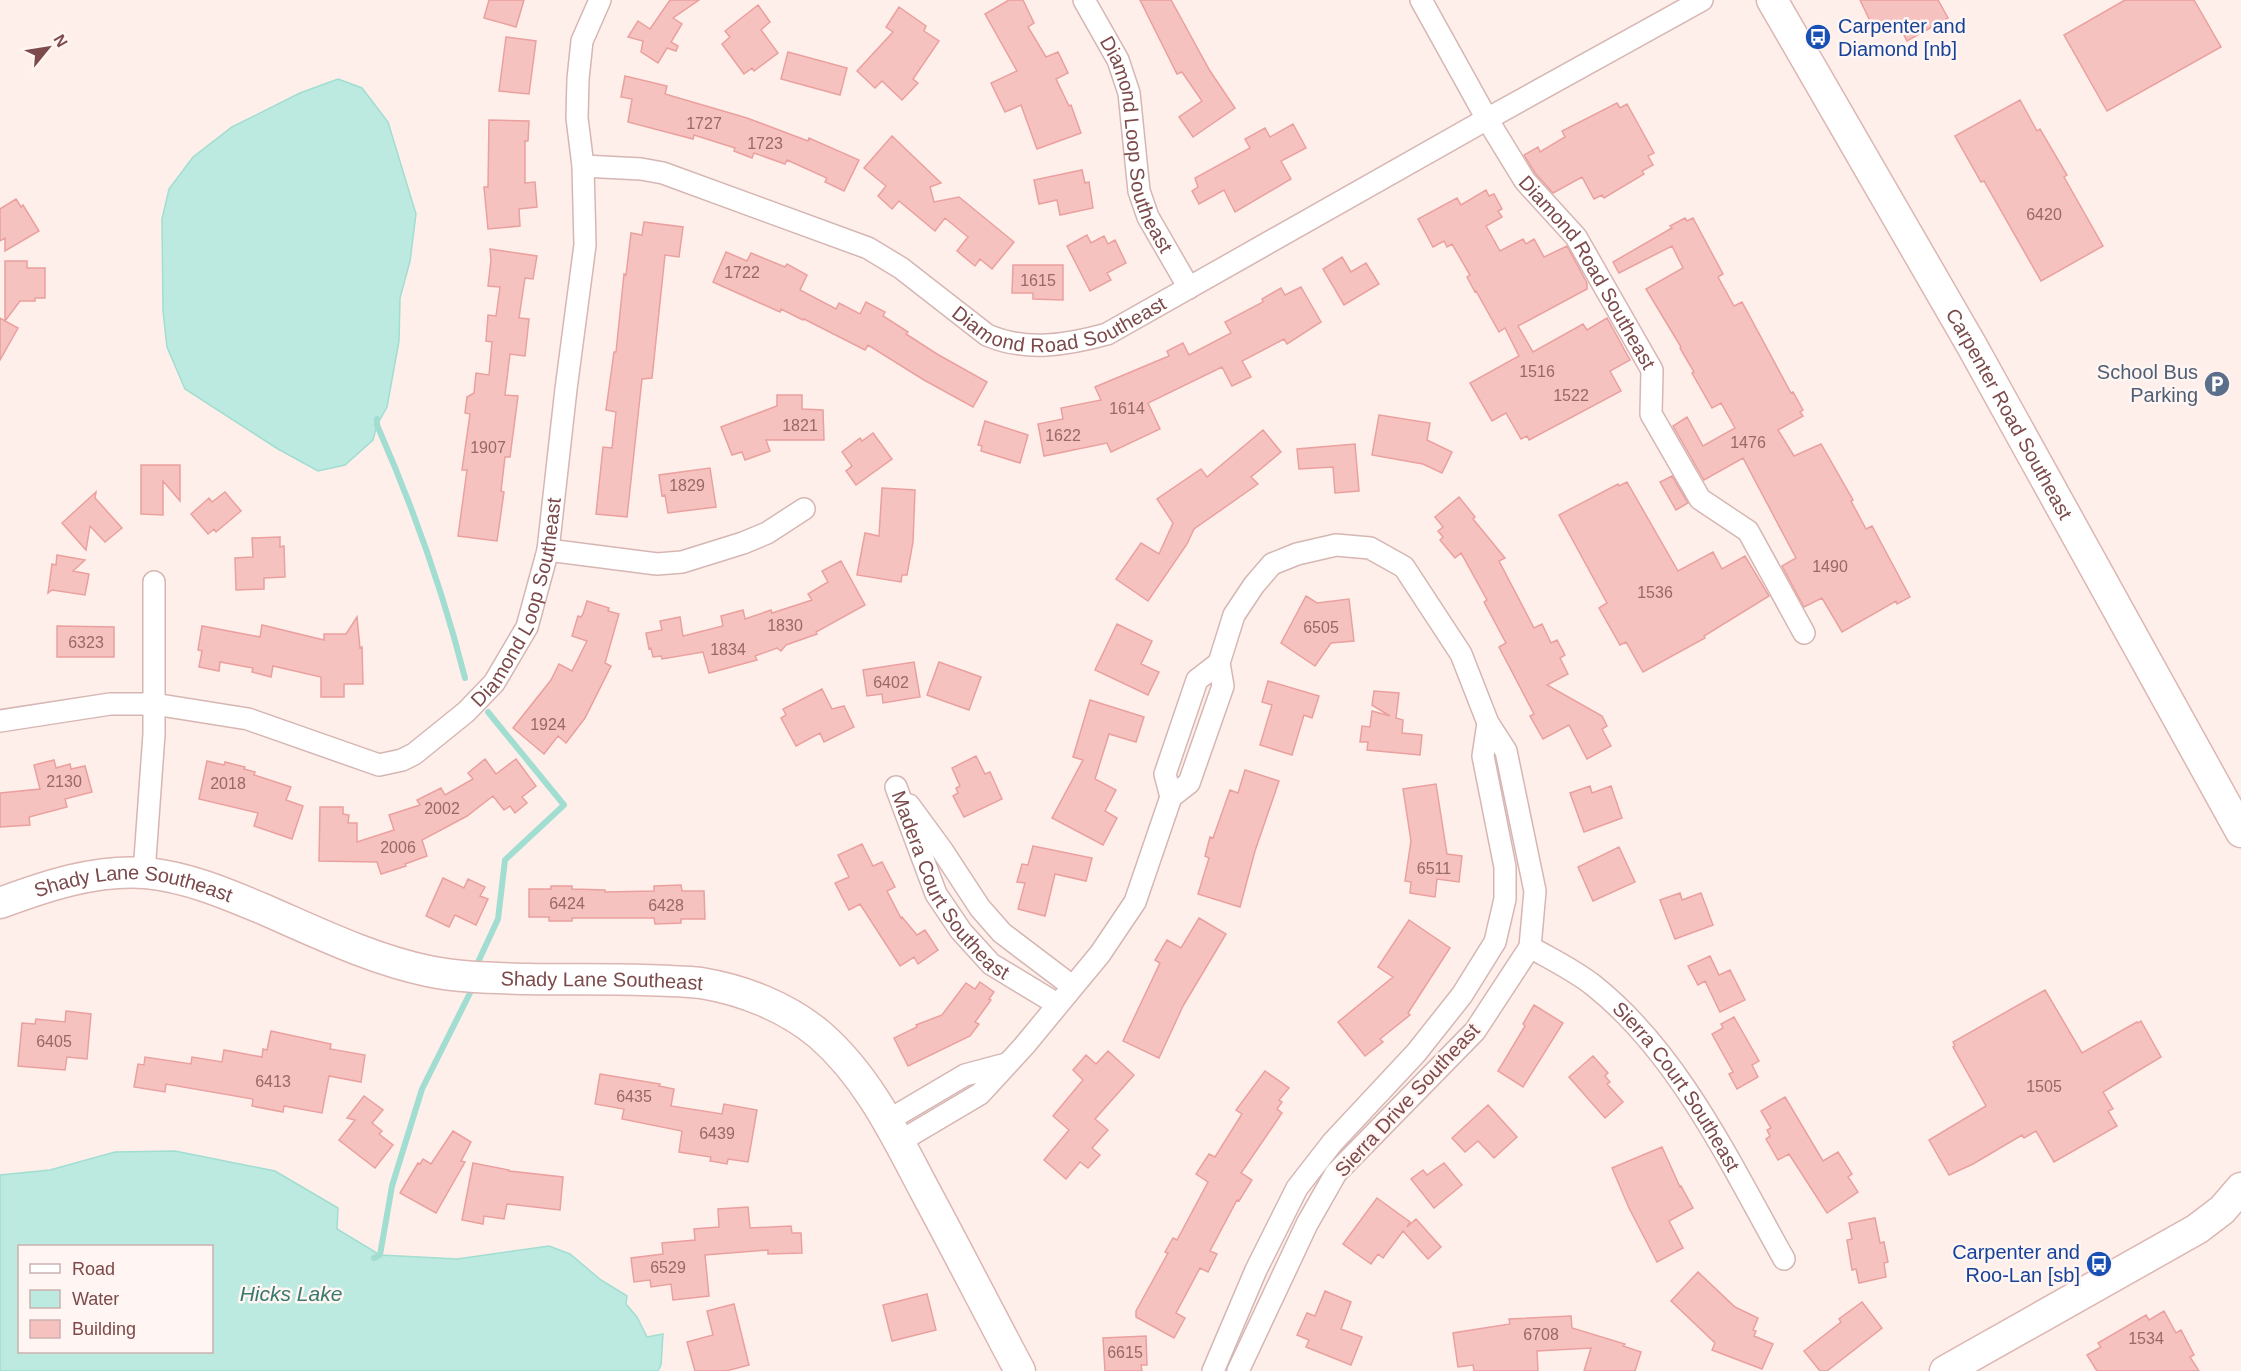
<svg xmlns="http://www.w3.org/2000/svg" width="2241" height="1371" font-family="Helvetica,sans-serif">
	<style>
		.water { fill: #bceae0; stroke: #a1ddd1; stroke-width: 1.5; fill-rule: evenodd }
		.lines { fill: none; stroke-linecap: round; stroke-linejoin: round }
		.stream { stroke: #a1ddd1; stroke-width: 6 }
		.building { fill: #f6c2bf; stroke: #eaa09e; stroke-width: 1.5 }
		.street-casing { stroke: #d6b6b3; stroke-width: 24 }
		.secondary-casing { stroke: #dcb6b2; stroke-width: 33 }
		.street { stroke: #fff; stroke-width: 21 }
		.secondary { stroke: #fff; stroke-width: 30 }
		.labels { text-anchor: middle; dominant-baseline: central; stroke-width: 5; stroke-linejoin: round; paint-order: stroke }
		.number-label { font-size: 16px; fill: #9a6867 }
		.transit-label { font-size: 20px; fill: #164399; stroke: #fff5f2; text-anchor: start }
		.street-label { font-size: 20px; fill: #7c4a4a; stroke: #fff5f2 }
		.service-label { font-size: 20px; fill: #4e5e75; stroke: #fff5f2; text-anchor: end }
		.water-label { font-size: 21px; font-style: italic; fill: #397a6e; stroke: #fff5f2 }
	</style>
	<rect width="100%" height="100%" fill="#feefea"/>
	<path class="water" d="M338,79L362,88L388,122L416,214L410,261L400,298L399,341L387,407L377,425L373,440L345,465L318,471L278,449L185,389L167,347L163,311L162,219L169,189L193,157L232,127L300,93Z
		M175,1151L275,1171L338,1208L337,1229L380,1255L457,1259L549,1246L570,1254L601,1280L627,1296L626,1304L637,1317L647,1337L663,1334L661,1365L658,1371H0V1175L50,1170L115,1152ZM212,1246V1352H20V1246Z"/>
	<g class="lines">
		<path class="stream" d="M377,419V425C413,507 443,591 465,678
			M479,960L498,919L505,860L564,805L488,712
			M374,1258L380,1255L392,1186L422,1089L470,993"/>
	</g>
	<path class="building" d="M489,0H524L516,27L484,18Z
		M670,0H699L673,18L682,24L671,42L678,46L676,51L667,48L658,63L641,52L643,41L628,37L638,21L650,29Z
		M1009,0H1023L1034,23L1028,27L1046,57L1058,52L1068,73L1056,79L1069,106L1071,105L1081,133L1037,149L1021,105L1005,112L991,83L1017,71L985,14Z
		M1140,0H1171L1210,71L1235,108L1193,137L1179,117L1202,101L1182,72L1177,74Z
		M1860,0H1938L1948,18L1907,41L1897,22L1879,32L1874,24L1872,25Z
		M2125,0H2194L2221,47L2107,111L2064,35Z
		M758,5L770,22L761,30L778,53L754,71L752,68L744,74L722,44L730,37L725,31Z
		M899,7L926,26L924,31L939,41L913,79L918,83L902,100L882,81L875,88L857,71L893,32L886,27Z
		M506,37L536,41L529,94L499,91Z
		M788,52L847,68L840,95L781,79Z
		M625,76L667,86L665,94L747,118L808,141L809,138L859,160L844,191L825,182L827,178L787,160L785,164L754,153L752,158L734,151L735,148L694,135L693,139L628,122L632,99L621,97Z
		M2020,100L2037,131L2040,129L2067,175L2064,177L2103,246L2041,281L1984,181L1981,182L1955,136Z
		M1617,103L1620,108L1627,104L1654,153L1648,156L1653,165L1642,171L1644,174L1604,198L1602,195L1594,199L1582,177L1553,193L1535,173L1524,155L1538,147L1540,152L1565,137L1562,131Z
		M489,120L529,121L528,141H525V183L535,182L537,207L519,209L520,226L488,229L484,187H488Z
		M1293,124L1306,148L1281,161L1291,179L1235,212L1224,190L1199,204L1192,191L1198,187L1195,178L1250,148L1245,139L1265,128L1270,137Z
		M892,136L941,183L930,187L934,202L959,197L1014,242L992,269L980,259L975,266L957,251L968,237L945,218L935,231L899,201L892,209L878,196L886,186L864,168Z
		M1082,170L1085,183L1089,182L1093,208L1060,215L1057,200L1039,204L1034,180Z
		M1486,190L1489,196L1494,194L1502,209L1498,211L1502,217L1486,226L1500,251L1523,239L1526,244L1534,239L1544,257L1567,246L1587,283V289L1518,326L1533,352L1583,324L1587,330L1607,318L1630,360L1610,371L1621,391L1529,440L1527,436L1521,439L1506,413L1492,421L1470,383L1519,356L1505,328L1499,332L1476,291L1475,292L1467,277L1470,275L1452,244L1447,247L1444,241L1433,247L1418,219L1457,198L1461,205Z
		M16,199L21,207L23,205L39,231L5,251V238L0,241V209Z
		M1685,218L1687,221L1693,218L1723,274L1718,277L1734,306L1742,302L1791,393L1793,392L1803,410L1800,412L1803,416L1778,430L1794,456L1821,444L1853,500L1851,501L1866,529L1872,526L1910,597L1897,604L1896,601L1842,632L1822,598L1804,607L1782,566L1796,558L1743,458L1704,480L1673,426L1687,417L1703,446L1735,428L1721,403L1712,408L1692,373L1694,372L1680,348L1681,347L1646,289L1683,268L1672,246L1619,273L1613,262L1672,228L1670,226Z
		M644,222L683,227L679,257L665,255L652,378L642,379L627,517L596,514L603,447L612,448L616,412L606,410L614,352H616L624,274L626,275L631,233L642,235Z
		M1087,235L1091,243L1104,236L1108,244L1115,240L1126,263L1107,273L1111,280L1090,291L1067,246Z
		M490,249L537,256L533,279L525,278L519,318L529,319L525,356L510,354L505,395L518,396L510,457H505L501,491L504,492L497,541L458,536L467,470H462L470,414L465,413L467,397L474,393L476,373L489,375L492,342L486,341L488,315L496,316L500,287L488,286L491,260Z
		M726,252L747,261L751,253L785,267L787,264L807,275L800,290L836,309L839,303L860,314L866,302L885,312L883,316L908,332L906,334L937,354L987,382L973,407L924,380L868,345L865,350L804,319L803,320L781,309L780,312L713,282Z
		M1342,257L1351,272L1366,263L1379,284L1344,305L1323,269Z
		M5,261H27V268H45V298H35V301H20L5,321L18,328L0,360V318L5,321Z
		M1013,265H1063V300L1033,299V293H1012Z
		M1301,287L1321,322L1287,344L1284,339L1242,361L1251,377L1232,386L1222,367L1148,403L1160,429L1111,452L1107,443L1044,456L1038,424L1063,419L1061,408L1101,400L1095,387L1169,356L1167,351L1183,343L1189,355L1231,333L1225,322L1263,302L1262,299L1281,288L1285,295Z
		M777,395H802V409L823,410L824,440H766L770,451L745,460L742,452L732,455L721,427L777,406Z
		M1379,415L1430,423L1427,440L1452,452L1442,473L1423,464L1372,455Z
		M985,421L1028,435L1020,463L981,451L982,446L978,445Z
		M1263,430L1281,452L1251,477L1258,484L1194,529L1187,544L1148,601L1116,579L1141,543L1159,554L1173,523L1157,499L1201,469L1207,477Z
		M873,433L892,459L856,485L846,471L852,466L842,452L860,438L862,441Z
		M1355,444L1359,491L1335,493L1333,467L1299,469L1297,449Z
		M141,465H180V501L163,481V515L141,514Z
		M710,468L716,507L668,513L665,495L662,496L659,475Z
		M1672,476L1688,503L1676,510L1660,482Z
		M1627,482L1678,571L1713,552L1722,569L1745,556L1769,596L1704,636L1705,638L1643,672L1626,642L1620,645L1599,608L1607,603L1559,515L1618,484L1619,486Z
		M882,488L915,490L913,542L907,575H902L901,582L857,575L865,533L879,536Z
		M96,492L95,498L122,528L105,542L90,526L86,550L62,523Z
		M225,492L241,511L216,532L214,529L208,534L191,514L209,498L212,502Z
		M1459,497L1475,517L1473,519L1505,558L1499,561L1534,628L1542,624L1551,643L1557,640L1565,655L1560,658L1568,674L1547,685L1602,716L1607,726L1602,729L1611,746L1587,759L1569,725L1543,739L1530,716L1534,714L1499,647L1506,643L1484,602L1487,600L1461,553L1455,558L1440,540L1443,537L1438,531L1443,527L1435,517Z
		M280,537V547L284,546L285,577L264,578V589L236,590L235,558L253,557L252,538Z
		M57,555L85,560L73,571L89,574L85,595L52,590L48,593L52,564L56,565Z
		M841,561L865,605L816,632L817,634L786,645L781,651L777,648L755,656L757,660L709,673L703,652L662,659L661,656L653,657L651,648L649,649L646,633L662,630L660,621L680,617L683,636L723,626L721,616L743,610L745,619L771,610L772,613L812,600L808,594L828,582L822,571Z
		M1306,596L1317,603L1349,599L1354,641L1331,643L1315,666L1281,643Z
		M587,601L609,608L608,611L619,614L605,663L611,666L585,718L566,743L558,736L544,754L513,728L551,680L559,664L572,671L587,641L572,636L578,616L581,617L583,614Z
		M357,617L360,648L362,647L363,684H344V697H321V677L273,666L271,677L252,672L253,668L220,662L219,671L199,667L202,651L198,650L202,626L260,637L262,625L324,640V634H346Z
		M1117,624L1152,641L1141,664L1159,672L1148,695L1095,670Z
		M57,626L114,627V657H57Z
		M914,662L920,697L883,703L882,694L867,696L863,670Z
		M939,662L981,677L969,710L927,695Z
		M1268,681L1319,696L1312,718L1304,715L1292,755L1260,745L1272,705L1262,702Z
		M822,689L832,709L844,706L854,727L824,742L820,733L796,746L781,718L786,715L783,709Z
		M1374,691L1399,693L1396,718L1403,720L1402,733L1422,735L1420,755L1367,750L1368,742H1360L1362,726L1370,727L1372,711L1390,716L1372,705Z
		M1090,700L1144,717L1136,742L1109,734L1095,779L1116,790L1105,811L1117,818L1103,845L1052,818L1083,760L1073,757Z
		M976,756L985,774L990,772L1002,799L964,817L953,796L958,793L956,788L960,786L952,768Z
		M485,759L496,774L516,759L536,786L522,797L527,803L515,813L510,806L504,810L493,796L467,816L422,840L427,856L405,864L406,866L381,874L377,862L319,861L320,807H343V814L349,815L348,823H357V842L394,830L389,815L420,805L417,800L441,788L445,795L473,779L468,773Z
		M54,760L56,768L70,764L71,769L85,766L92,792L65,799L67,807L29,817L30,825L0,827V793L40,789L34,765Z
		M207,761L224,765L225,762L245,767L244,769L255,772L254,775L291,787L286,800L303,806L292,839L254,826L258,813L199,799Z
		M1245,770L1279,781L1255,851L1240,907L1198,894L1209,858L1205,856L1210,837L1213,838L1230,790L1238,793Z
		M1436,784L1447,854L1462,856L1459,882L1437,879L1435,897L1410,893L1411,882L1405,881L1411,841L1403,789Z
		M1590,786L1592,793L1611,786L1622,818L1584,832L1570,793Z
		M862,844L873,866L882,862L895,887L887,891L901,918L902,917L917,935L925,930L938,950L918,964L914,957L900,966L860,904L849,910L835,883L849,877L838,855Z
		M1033,846L1092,858L1086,881L1055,874L1045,916L1018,909L1025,883L1017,882L1022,864L1028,865Z
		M1619,847L1635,882L1593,901L1578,867Z
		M443,878L464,888L468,879L485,887L480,896L488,899L476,925L455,915L449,927L426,916Z
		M681,885L682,891H704L705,919H681V923L655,924L654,918H572V921H549V917H529V889H551V886H572V889L605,890V892L654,891V886Z
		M1680,893L1682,900L1701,893L1713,925L1675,939L1660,900Z
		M1199,918L1226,934L1183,1006L1159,1058L1123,1041L1160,963L1155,960L1167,940L1181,948Z
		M1409,920L1450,948L1408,1013L1410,1015L1380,1039L1383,1042L1365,1056L1338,1022L1393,977L1378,967Z
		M1710,956L1719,975L1730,970L1745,1000L1720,1012L1705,981L1698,985L1688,966Z
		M980,982L994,992L989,999L991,1000L975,1022L979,1024L970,1036L908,1066L894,1038L917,1027L916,1025L942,1015L966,983L975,989Z
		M2045,990L2082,1053L2137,1022L2138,1023L2141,1021L2161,1057L2103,1092L2113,1109L2108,1111L2117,1126L2054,1162L2036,1131L2024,1138L2022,1135L1973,1164L1949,1175L1929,1140L1986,1106L1953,1047L1955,1046L1953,1042Z
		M1534,1005L1563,1023L1523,1087L1498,1071L1525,1026L1523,1024Z
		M66,1011L91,1014L87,1059L67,1057L65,1070L18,1066L22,1023L35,1024L36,1019L65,1022Z
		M1734,1017L1759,1061L1752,1065L1758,1077L1737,1089L1729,1074L1733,1072L1712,1034L1723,1028L1721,1024Z
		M271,1031L331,1044L330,1049L365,1055L361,1082L329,1076L322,1113L284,1106L283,1112L252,1106L253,1099L166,1084L165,1092L134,1087L138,1064L144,1065L145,1057L191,1064L192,1057L222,1062L224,1050L262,1057L263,1049L267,1050Z
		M1108,1051L1134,1075L1095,1119L1108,1130L1092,1148L1100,1155L1088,1168L1080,1162L1066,1179L1044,1160L1069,1130L1053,1116L1083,1080L1073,1070L1086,1055L1096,1064Z
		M1593,1056L1608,1073L1605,1076L1610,1082L1607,1084L1623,1102L1605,1118L1569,1077Z
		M1265,1071L1289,1088L1279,1100L1282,1102L1277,1109L1282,1113L1241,1173L1252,1180L1239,1201L1237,1200L1210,1251L1217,1254L1208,1272L1200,1268L1176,1313L1185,1318L1174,1338L1136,1317V1311L1168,1253L1165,1252L1173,1238L1177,1240L1208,1182L1196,1174L1209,1154L1215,1157L1242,1114L1236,1110Z
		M600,1074L660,1084L659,1086L674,1089L671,1106L722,1114L724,1104L757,1110L748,1162L728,1159L727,1164L710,1161L711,1157L679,1152L682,1131L622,1119L624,1109L595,1104Z
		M364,1096L383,1110L372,1123L382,1131L379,1134L393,1145L375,1168L339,1140L355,1120L347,1118Z
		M1785,1097L1823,1161L1838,1152L1852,1174L1848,1177L1858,1192L1827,1213L1789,1154L1778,1160L1766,1139L1770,1136L1767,1130L1771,1128L1761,1111Z
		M1488,1105L1517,1137L1494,1158L1478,1141L1465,1152L1452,1138Z
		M453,1131L471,1142L461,1161L465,1162L436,1213L400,1193L418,1163L420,1164L423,1159L431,1164Z
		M1662,1147L1680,1187L1681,1186L1693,1208L1669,1221L1683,1248L1657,1262L1629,1208L1612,1168Z
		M473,1163L509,1170V1171L563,1177L560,1210L507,1204L504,1219L484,1216L483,1224L462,1220Z
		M1444,1163L1462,1185L1434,1208L1411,1179L1423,1170L1427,1175Z
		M1377,1198L1410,1222L1407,1227L1416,1219L1441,1247L1428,1259L1403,1231L1383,1258L1378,1254L1371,1264L1343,1244Z
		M748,1207L750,1228L791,1226L792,1233H801L802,1253L768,1254V1250L705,1255L709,1296L673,1300L671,1284L651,1287L650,1280L634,1282L631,1258L663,1254L662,1243L695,1240L694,1229L719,1227L718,1209Z
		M1875,1218L1880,1243L1884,1242L1888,1262L1884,1263L1886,1277L1859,1283L1856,1269L1852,1270L1847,1240L1852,1239L1849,1223Z
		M1698,1272L1735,1307L1758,1318L1753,1330L1756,1331L1754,1336L1773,1344L1762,1369L1712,1350L1715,1343L1671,1301Z
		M1325,1291L1351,1302L1341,1329L1362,1337L1351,1365L1306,1347L1309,1340L1297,1335L1307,1313L1315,1316Z
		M927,1294L936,1330L892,1341L883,1305Z
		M1862,1302L1882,1328L1827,1371H1820L1804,1351L1841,1322L1839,1319Z
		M734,1304L749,1365L726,1371H695L687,1342L713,1335L707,1311Z
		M2164,1311L2176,1333L2181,1330L2194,1355L2190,1357L2199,1371H2097L2087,1355L2101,1347L2098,1343L2146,1315L2149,1320Z
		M1571,1316L1572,1328L1625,1344L1623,1346L1641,1352L1635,1371H1584L1591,1348L1537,1351L1538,1371H1474L1473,1365L1458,1367L1453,1333L1510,1324L1509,1319Z
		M1146,1336L1147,1365H1141L1142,1371H1105L1103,1338Z"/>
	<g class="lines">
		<g class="street-casing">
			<g id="street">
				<path id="s1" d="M1084,0L1118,60L1129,93L1139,191L1148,217L1189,288"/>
				<path id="s2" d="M1421,0L1487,119L1525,181L1576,237L1652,370L1651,414L1700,499L1748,531L1804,633"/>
				<path id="s3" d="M583,166L641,169L663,173L868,248L901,268L987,335C1026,352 1067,345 1107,334L1487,119L1702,0"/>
				<path d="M548,550L657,564L682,562L743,543L767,533L804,509"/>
				<path id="s4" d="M0,721L110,704H154L248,719L379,765L402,760L414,754L466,712L494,683L527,627L548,550L566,389L585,245L583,166L577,118L578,79L582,41L600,0"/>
				<path id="s5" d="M896,787L936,894L961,931L991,964L1057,1004"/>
				<path d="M1171,797L1165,774L1197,680L1219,663"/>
				<path d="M909,805L942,850L980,908L1002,933L1072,986"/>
				<path d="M144,873L154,734V582"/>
				<path id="s6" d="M1530,947C1551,959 1574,970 1593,985C1679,1053 1731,1165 1784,1259"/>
				<path d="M887,1121L965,1075L1006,1064"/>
				<path d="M899,1142L980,1094L1024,1046L1100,954L1135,902L1171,797L1189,783L1223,686L1219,663L1234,615L1254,585L1272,564L1297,554L1336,545L1370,548L1404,567L1461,654L1488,723L1506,751L1535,891L1530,947L1475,1031L1336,1173L1307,1224L1238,1371"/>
				<path d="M1213,1371L1256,1270L1297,1188L1332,1143L1416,1053L1462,995L1495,942L1505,899V867L1483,756L1488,723"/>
			</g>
		</g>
		<g class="secondary-casing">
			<g id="secondary">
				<path id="s7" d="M1772,0L1972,346L2241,832"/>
				<path id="s8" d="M0,903C46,886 96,869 146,873C187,877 225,893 263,909C316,932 371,959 428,971C461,978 495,978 528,979C585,980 643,978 701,983C743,990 787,1007 820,1035C868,1077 895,1134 924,1189C957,1250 988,1311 1020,1371"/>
				<path d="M1945,1371L2197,1229L2222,1210L2241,1188"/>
			</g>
		</g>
		<use href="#street" class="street"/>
		<use href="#secondary" class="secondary"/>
	</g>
	<defs>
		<g id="bus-disc" transform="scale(1.35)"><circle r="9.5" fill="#1a4fb4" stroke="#fff5f2"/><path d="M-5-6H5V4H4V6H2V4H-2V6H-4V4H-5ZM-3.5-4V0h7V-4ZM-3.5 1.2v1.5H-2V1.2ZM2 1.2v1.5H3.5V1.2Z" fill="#fff"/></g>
		<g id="parking-disc" transform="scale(1.35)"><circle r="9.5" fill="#5c6f8a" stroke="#fff5f2"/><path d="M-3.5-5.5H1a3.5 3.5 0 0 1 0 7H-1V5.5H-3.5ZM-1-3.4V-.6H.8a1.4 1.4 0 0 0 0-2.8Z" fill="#fff"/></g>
	</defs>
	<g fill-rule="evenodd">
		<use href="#bus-disc" x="1818" y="37"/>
		<use href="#parking-disc" x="2217" y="384"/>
		<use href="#bus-disc" x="2099" y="1264"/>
	</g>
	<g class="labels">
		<g class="number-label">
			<text x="704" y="123">1727</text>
			<text x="765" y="143">1723</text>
			<text x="2044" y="214">6420</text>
			<text x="742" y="272">1722</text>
			<text x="1038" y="280">1615</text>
			<text x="1537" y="371">1516</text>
			<text x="1571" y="395">1522</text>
			<text x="1127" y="408">1614</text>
			<text x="800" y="425">1821</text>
			<text x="1063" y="435">1622</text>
			<text x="1748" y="442">1476</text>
			<text x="488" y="447">1907</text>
			<text x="687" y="485">1829</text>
			<text x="1830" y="566">1490</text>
			<text x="1655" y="592">1536</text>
			<text x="785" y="625">1830</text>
			<text x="1321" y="627">6505</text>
			<text x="86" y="642">6323</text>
			<text x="728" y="649">1834</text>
			<text x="891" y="682">6402</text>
			<text x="548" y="724">1924</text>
			<text x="64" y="781">2130</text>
			<text x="228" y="783">2018</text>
			<text x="442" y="808">2002</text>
			<text x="398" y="847">2006</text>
			<text x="1434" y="868">6511</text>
			<text x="567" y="903">6424</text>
			<text x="666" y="905">6428</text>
			<text x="54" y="1041">6405</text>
			<text x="273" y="1081">6413</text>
			<text x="2044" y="1086">1505</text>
			<text x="634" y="1096">6435</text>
			<text x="717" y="1133">6439</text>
			<text x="668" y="1267">6529</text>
			<text x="1541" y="1334">6708</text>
			<text x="2146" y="1338">1534</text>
			<text x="1125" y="1352">6615</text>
		</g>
		<g class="transit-label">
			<text x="1838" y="26">Carpenter and<tspan x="1838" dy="23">Diamond [nb]</tspan></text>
			<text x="2080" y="1252" text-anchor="end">Carpenter and<tspan x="2080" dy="23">Roo-Lan [sb]</tspan></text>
		</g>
		<g class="street-label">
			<text stroke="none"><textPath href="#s1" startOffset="156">Diamond Loop Southeast</textPath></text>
			<text stroke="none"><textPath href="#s2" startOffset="320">Diamond Road Southeast</textPath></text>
			<text stroke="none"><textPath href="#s3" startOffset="520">Diamond Road Southeast</textPath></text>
			<text stroke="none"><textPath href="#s7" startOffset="477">Carpenter Road Southeast</textPath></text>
			<text stroke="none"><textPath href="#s4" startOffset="618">Diamond Loop Southeast</textPath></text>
			<text stroke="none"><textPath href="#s5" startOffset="114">Madera Court Southeast</textPath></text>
			<text stroke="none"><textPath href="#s8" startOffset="138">Shady Lane Southeast</textPath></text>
			<text stroke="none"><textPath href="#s8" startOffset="624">Shady Lane Southeast</textPath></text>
			<text stroke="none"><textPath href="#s6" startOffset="206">Sierra Court Southeast</textPath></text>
			<text transform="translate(1407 1100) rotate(-47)">Sierra Drive Southeast</text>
		</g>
		<g class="service-label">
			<text x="2198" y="372">School Bus<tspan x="2198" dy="23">Parking</tspan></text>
		</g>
		<g class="water-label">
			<text x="291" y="1293">Hicks Lake</text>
		</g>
	</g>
	<rect x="18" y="1245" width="195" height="108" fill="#fff5f2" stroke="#cbb1af" stroke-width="1.5"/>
	<rect x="30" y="1264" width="30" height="9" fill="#ffffff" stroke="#cbb1af" stroke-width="1.5"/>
	<text x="72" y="1275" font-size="18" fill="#7c4a4a">Road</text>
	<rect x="30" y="1290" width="30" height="18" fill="#bceae0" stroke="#cbb1af" stroke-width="1.5"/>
	<text x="72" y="1305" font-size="18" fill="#7c4a4a">Water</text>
	<rect x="30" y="1320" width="30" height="18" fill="#f6c2bf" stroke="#cbb1af" stroke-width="1.5"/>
	<text x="72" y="1335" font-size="18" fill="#7c4a4a">Building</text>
	<g transform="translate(48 48) rotate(60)" stroke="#fff5f2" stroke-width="4.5" paint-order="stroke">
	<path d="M0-4.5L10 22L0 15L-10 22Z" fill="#7c4a4a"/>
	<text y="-9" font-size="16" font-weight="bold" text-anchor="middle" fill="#7c4a4a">N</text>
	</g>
</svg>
